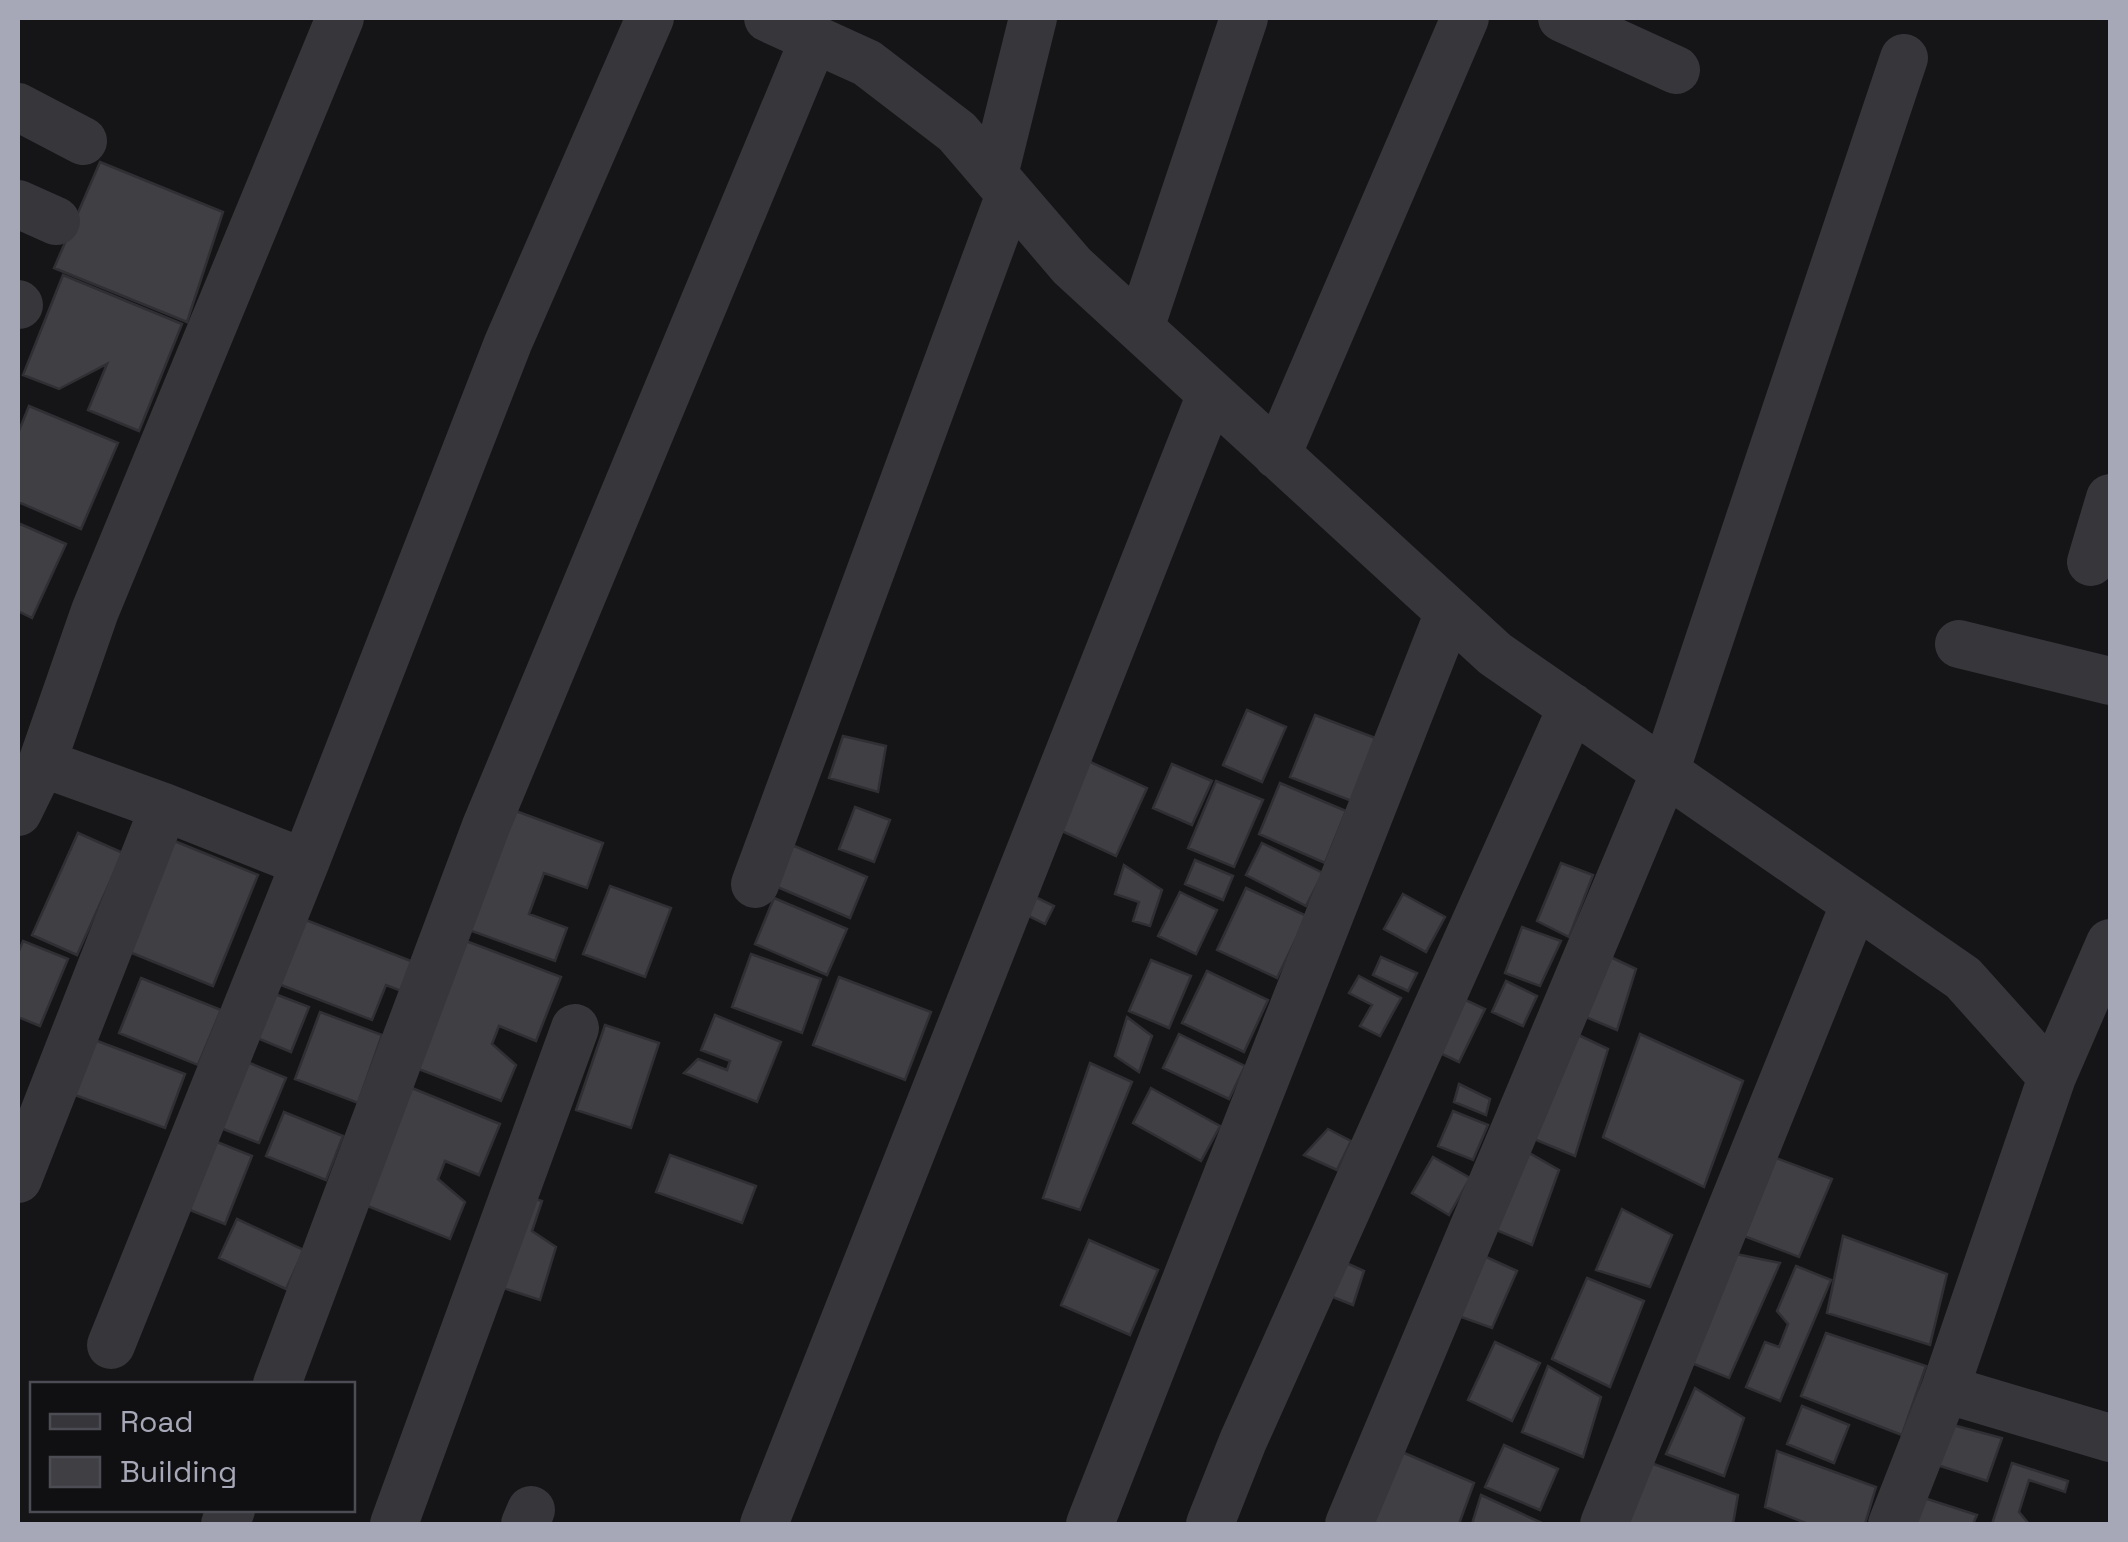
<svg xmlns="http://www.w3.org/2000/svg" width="2128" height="1542" font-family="'Space Grotesk',sans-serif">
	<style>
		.building { fill: #3f3f44; stroke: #302f33; stroke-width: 2.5 }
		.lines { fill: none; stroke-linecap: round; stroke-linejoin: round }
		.minor { stroke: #36363b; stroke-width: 48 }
	</style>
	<rect width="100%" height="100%" fill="#151517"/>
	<path class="building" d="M100,162L223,212L187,322L54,268Z
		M63,275L182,324L139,431L88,410L107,364L59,389L23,375Z
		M29,406L118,443L81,529L18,502V433Z
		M18,523L66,544L32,618L18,611Z
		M1247,710L1286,727L1262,782L1223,765Z
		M1315,715L1378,739L1354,802L1290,777Z
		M843,736L886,746L878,792L829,778Z
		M1086,760L1147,788L1116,856L1055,828Z
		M1172,764L1212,781L1192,825L1153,808Z
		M1216,781L1263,800L1234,867L1188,848Z
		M1280,783L1346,811L1325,863L1259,834Z
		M855,807L890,820L874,862L839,849Z
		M513,810L603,843L587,888L544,873L529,914L567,928L555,961L469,930Z
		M78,833L123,853L77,955L32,935Z
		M172,840L258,875L213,986L127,951Z
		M785,842L867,877L850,918L768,883Z
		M1262,843L1323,873L1306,906L1246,875Z
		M1195,860L1233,876L1223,900L1185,884Z
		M1561,863L1593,875L1569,937L1537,921Z
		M1124,865L1162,890L1150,926L1133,921L1139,902L1115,894Z
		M610,886L671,908L645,977L583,954Z
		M1246,888L1307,916L1277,978L1217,950Z
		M1025,892L1054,906L1045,924L1017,910Z
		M1180,892L1217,910L1196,954L1158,936Z
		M1403,894L1445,917L1426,952L1384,929Z
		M774,898L847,929L827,975L755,944Z
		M293,915L416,963L404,992L386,985L372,1020L268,980Z
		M1522,927L1561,941L1540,986L1505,973Z
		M23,941L68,959L40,1026L18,1017V953Z
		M466,941L561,977L536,1041L499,1026L492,1044L516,1065L501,1101L416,1068Z
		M1600,952L1636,969L1617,1030L1576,1013Z
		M751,954L821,979L802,1033L732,1007Z
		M1381,957L1417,973L1408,991L1373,975Z
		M1151,960L1191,976L1169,1028L1129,1011Z
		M1207,971L1268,1000L1244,1052L1182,1023Z
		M1359,976L1401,998L1380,1036L1360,1026L1372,1005L1349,993Z
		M839,977L931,1012L905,1080L813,1045Z
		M141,978L221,1010L198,1065L119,1033Z
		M1506,981L1537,996L1523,1026L1492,1012Z
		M262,989L309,1007L291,1052L245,1033Z
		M1455,995L1485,1009L1459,1062L1429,1048Z
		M320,1012L382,1035L358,1103L295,1079Z
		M715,1015L781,1042L757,1102L684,1073L698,1059L727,1070L730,1061L701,1050Z
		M1127,1017L1152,1036L1139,1072L1115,1056Z
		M605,1025L659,1043L631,1128L576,1110Z
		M1570,1031L1608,1049L1575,1156L1524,1135Z
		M1179,1034L1245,1066L1229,1099L1163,1068Z
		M1640,1034L1743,1081L1704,1187L1603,1137Z
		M92,1039L185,1074L165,1128L72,1094Z
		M240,1059L286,1078L259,1143L213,1125Z
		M1090,1063L1132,1082L1080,1210L1043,1198Z
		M1459,1084L1490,1099L1486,1115L1454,1102Z
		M412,1088L500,1124L479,1175L445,1161L438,1179L465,1202L450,1239L365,1205Z
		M1151,1088L1220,1126L1201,1161L1133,1123Z
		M1453,1111L1488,1125L1473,1160L1438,1146Z
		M284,1112L343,1136L326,1180L266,1156Z
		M1328,1129L1351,1141L1337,1170L1304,1155Z
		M207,1138L252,1156L225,1224L180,1206Z
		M1517,1146L1559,1170L1532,1245L1489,1227Z
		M670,1155L756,1186L742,1223L656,1192Z
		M1433,1157L1470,1178L1449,1215L1412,1193Z
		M1776,1158L1832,1179L1799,1257L1744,1236Z
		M523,1195L542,1201L532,1231L556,1247L540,1300L494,1285Z
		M1622,1209L1672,1235L1650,1287L1596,1270Z
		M237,1219L304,1250L286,1289L219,1258Z
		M1843,1236L1947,1274L1930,1345L1827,1313Z
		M1089,1240L1158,1270L1130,1335L1061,1305Z
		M1475,1252L1517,1271L1492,1328L1450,1313Z
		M1736,1254L1780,1263L1729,1378L1684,1360Z
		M1335,1258L1364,1271L1353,1305L1320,1292Z
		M1796,1266L1831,1280L1780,1401L1746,1387L1765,1342L1779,1347L1788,1324L1777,1311Z
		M1587,1278L1644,1301L1610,1387L1552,1359Z
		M1826,1333L1926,1366L1902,1435L1801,1396Z
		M1495,1342L1540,1363L1512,1421L1468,1400Z
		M1548,1366L1601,1397L1583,1457L1522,1432Z
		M1695,1388L1744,1418L1724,1476L1666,1454Z
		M1802,1406L1849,1425L1834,1463L1787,1444Z
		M1953,1425L2002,1438L1987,1481L1934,1464Z
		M1504,1445L1558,1469L1540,1510L1485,1487Z
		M1395,1449L1474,1483L1459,1524H1371Z
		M1777,1451L1876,1487L1865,1524H1808L1765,1507Z
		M1643,1460L1738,1495L1733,1524H1624Z
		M2012,1463L2068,1481L2065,1492L2029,1480L2019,1512L2029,1524H1992Z
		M1481,1495L1544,1524H1472Z
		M1921,1497L1977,1515L1973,1524H1911Z"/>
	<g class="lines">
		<path class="minor" d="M768,18L867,63L957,132L1072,266L1495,654L1963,978L2052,1077
			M1562,18L1676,70
			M18,107L83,141
			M994,175L1033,18
			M18,204L56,221
			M18,304L19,305
			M1140,328L1244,18
			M1277,455L1465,18
			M2091,562L2110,498
			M1959,644L2110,681
			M164,807L305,863
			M18,812L42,763
			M755,884L1010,194
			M18,1179L164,807L42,763L95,611L340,18
			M111,1345L305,863L508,343L650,18
			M277,1384L486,826L814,39
			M1945,1389L2110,1438
			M225,1524L231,1510
			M394,1524L575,1028
			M525,1524L531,1510
			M764,1524L1211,394
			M1090,1524L1449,612
			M1210,1524L1243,1441L1572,707
			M1349,1524L1665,772L1904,58
			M1604,1524L1855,903
			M1892,1524L1945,1389L2052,1077L2110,943"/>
	</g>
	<rect width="2128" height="1542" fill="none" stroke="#a7a8b7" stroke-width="40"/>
	<rect x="30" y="1382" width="325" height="130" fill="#101012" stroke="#4c4d54" stroke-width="2.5"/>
	<rect x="50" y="1414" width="50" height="15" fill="#36363b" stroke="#4c4d54" stroke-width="2.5"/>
	<text x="120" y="1432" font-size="30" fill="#a7a8b7">Road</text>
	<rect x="50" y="1457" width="50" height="30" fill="#3f3f44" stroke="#4c4d54" stroke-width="2.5"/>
	<text x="120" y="1482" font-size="30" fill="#a7a8b7">Building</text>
</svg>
